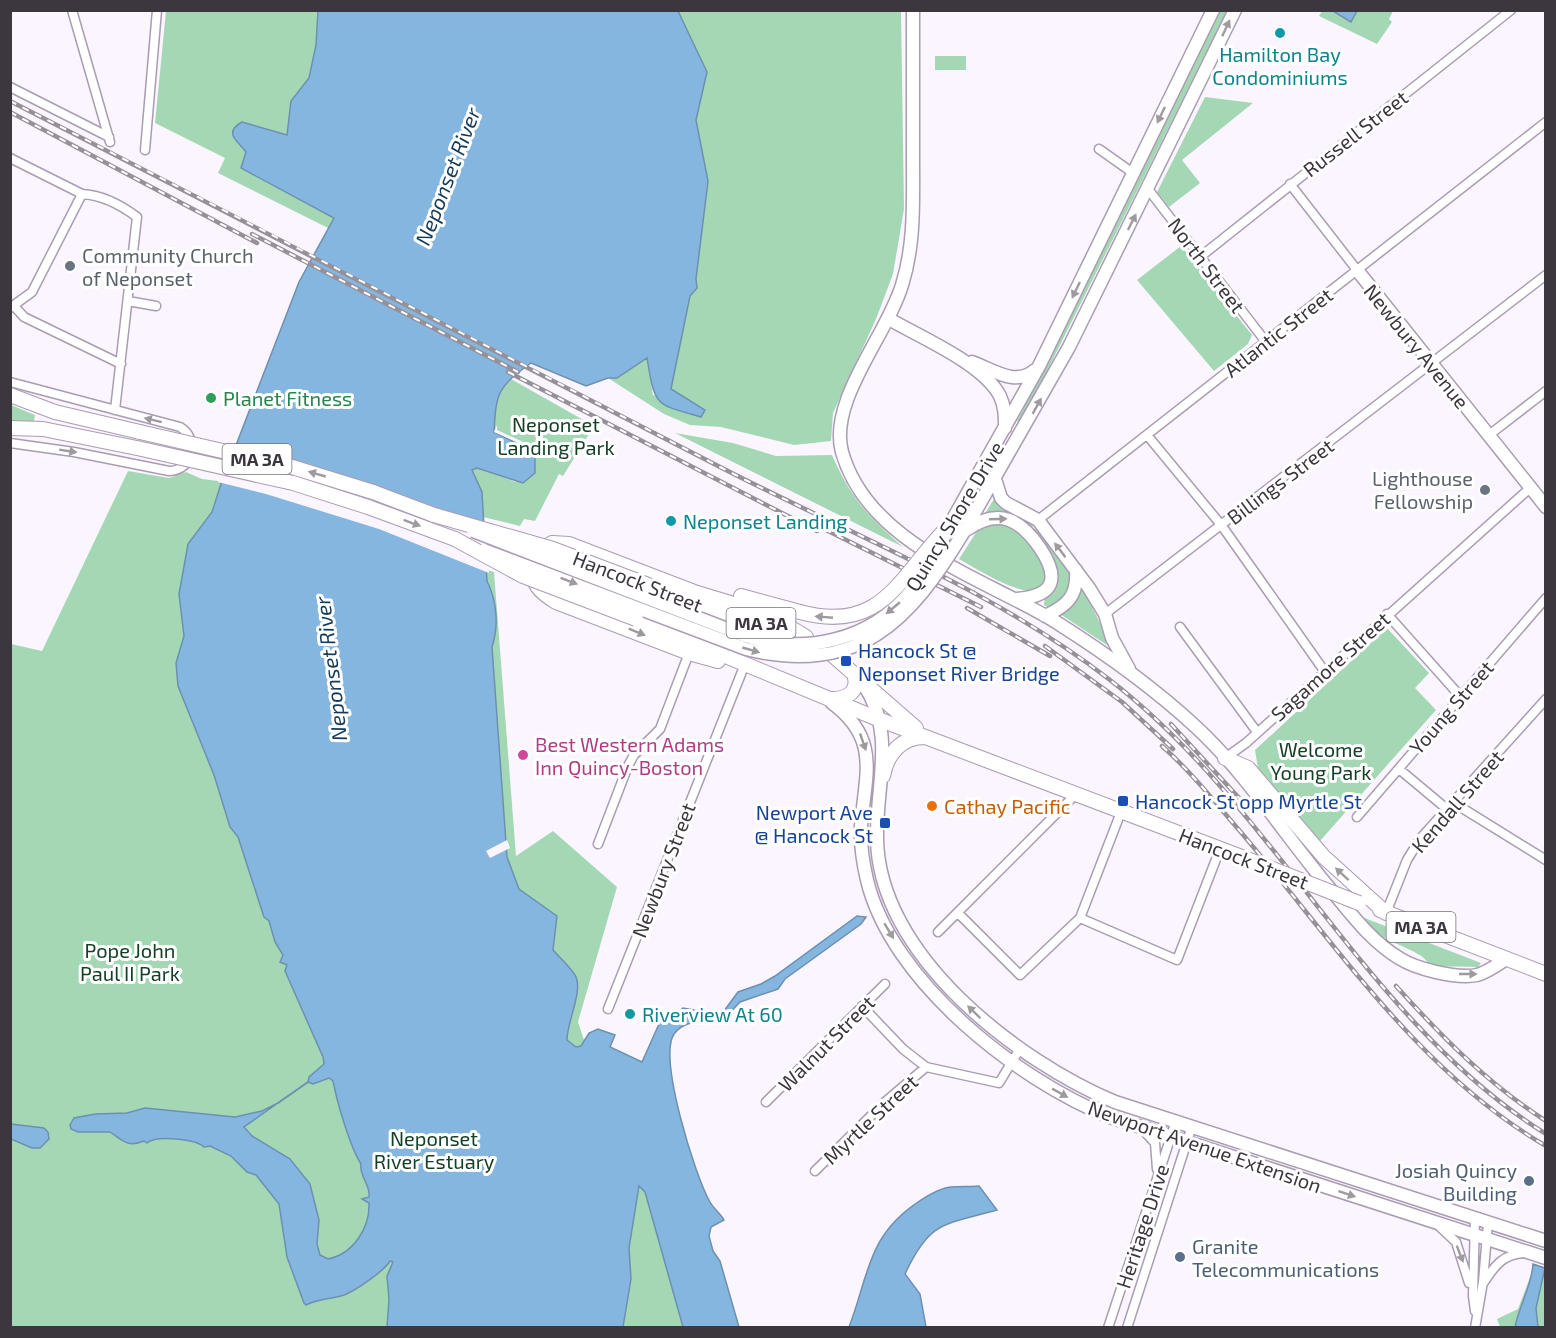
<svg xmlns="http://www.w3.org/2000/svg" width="1556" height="1338" font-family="'Exo 2',sans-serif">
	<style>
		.green { fill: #a4d8b5 }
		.water { fill: #84b6e0; stroke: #6e90b0; stroke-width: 1.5 }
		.pier { fill: #fbf5ff }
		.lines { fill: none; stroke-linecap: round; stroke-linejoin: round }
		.stream { stroke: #6e90b0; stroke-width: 2 }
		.street-casing { stroke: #aa9cb2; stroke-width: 11 }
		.secondary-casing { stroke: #aa9cb2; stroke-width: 15 }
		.primary-casing { stroke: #aa9cb2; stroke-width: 16 }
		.street { stroke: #fff; stroke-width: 8 }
		.secondary { stroke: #fff; stroke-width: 12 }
		.primary { stroke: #fff; stroke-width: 14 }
		.rail-casing { stroke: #969099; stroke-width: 4.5 }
		.rail { stroke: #fff; stroke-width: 2; stroke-dasharray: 7; stroke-linecap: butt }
		.secondary-bridge-casing { stroke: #aa9cb2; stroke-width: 15; stroke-linecap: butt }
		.primary-bridge-casing { stroke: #aa9cb2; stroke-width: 16; stroke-linecap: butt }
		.secondary-bridge { stroke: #fff; stroke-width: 12 }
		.primary-bridge { stroke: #fff; stroke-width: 14 }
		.oneway { fill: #9e9a9f }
		.culture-dot { fill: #0f9aa8; stroke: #fff; stroke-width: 2 }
		.worship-dot { fill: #6b7280; stroke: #fff; stroke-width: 2 }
		.leisure-dot { fill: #2e9e5b; stroke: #fff; stroke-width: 2 }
		.transit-dot { fill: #1a4fb4; stroke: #fff; stroke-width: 2 }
		.hotel-dot { fill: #d1479c; stroke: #fff; stroke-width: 2 }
		.food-dot { fill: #e8710a; stroke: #fff; stroke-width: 2 }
		.service-dot { fill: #5c6f8a; stroke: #fff; stroke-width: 2 }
		.labels { text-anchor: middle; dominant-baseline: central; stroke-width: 6; stroke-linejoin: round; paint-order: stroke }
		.shield { fill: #fff; stroke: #767279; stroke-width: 1.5 }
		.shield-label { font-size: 18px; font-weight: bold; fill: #3c363f }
		.culture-label { font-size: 20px; fill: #0d838f; stroke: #fff; text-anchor: start }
		.street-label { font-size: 20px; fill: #3c363f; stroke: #fff }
		.worship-label { font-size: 20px; fill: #5b616d; stroke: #fff; text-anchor: start }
		.leisure-label { font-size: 20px; fill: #27864d; stroke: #fff; text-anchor: start }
		.park-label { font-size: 20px; fill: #144026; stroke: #fff }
		.transit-label { font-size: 20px; fill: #164399; stroke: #fff; text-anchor: start }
		.hotel-label { font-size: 20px; fill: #b23c85; stroke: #fff; text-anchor: start }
		.food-label { font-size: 20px; fill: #c56008; stroke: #fff; text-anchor: start }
		.service-label { font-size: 20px; fill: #4e5e75; stroke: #fff; text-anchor: end }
		.water-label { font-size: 21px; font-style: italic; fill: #143a57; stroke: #fff }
	</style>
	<rect width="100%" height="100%" fill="#fbf5ff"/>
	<path class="green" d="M166,11H318L316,45L309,78L291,101L287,136L238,124C228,139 239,141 246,152L241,168L334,218L330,229L218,173L225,158L155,123Z
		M678,11H901L904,209L893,274L876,319L833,413L831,441L794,445L721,427L690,425L664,414L608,378H617L647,358L653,395L705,409L671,390L690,296L697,288L696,280L708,181L696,120L707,72Z
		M1220,11H1227L1021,423L1017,421Z
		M1322,11H1393L1389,19L1392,22L1377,44L1319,16Z
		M935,56H966V70H935Z
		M1205,97L1253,103L1182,160L1200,183L1169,207L1157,192Z
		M1181,246L1252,335L1248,344L1214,371L1137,280Z
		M511,379L594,426L563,476L559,474L535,521L524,519L520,526L483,517L482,492L472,470C485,465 503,477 515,482L535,452L494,432C495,415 493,388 511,379Z
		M11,405L35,415L34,421H11Z
		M675,433L733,443L776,456L832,455C852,500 867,515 903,547Z
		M128,471L169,478L186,472L202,479L218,481L494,572L516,856L553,831L617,887L578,1022L584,1040L589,1033L598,1029L615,1035L610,1047L642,1062L659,1024L671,1019L683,1008L715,1014L724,1011L738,992L761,984L775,976L857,916L866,917L861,924L785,979L778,989L740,1002L725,1018C708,1025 687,1016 674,1034C658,1058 695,1176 710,1202C714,1209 720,1213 724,1220L711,1227L709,1236L713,1251L720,1261L739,1327H11V644L42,651Z
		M994,499L1030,521L1034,526L1031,527C1016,513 1004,513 984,515Z
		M995,524C1023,524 1033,546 1047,567C1046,573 1046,581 1043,586C1030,604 974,567 959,559L977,531Z
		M1036,528L1070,573L1069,595L1051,609L1044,605C1044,596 1050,592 1054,584C1066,568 1042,544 1033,530Z
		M1081,585L1113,649L1060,614Z
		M1387,628L1429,673L1415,688L1436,710L1320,841L1258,768L1255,750Z
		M1362,917L1481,963L1478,967L1430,966C1422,950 1397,947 1382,936C1375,931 1368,923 1362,917Z
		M1533,1264L1545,1268V1327H1500L1497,1319L1518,1309L1532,1272Z"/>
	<path class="water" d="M1331,10H1355L1357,11L1351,22Z
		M318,11H678L707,72L696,120L708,181L696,279L697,288L690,296L671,389L705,410L701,417C655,404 655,407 647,358L617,378H608L586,386L531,363C498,387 496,392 494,432L535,452V473L523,483L477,468L472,470L482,492L487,581C497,601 499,626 492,647L507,857L519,889L557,916L553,950C560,958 569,966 575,975C584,990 567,1021 567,1040L576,1047L581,1046L589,1033L598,1029L615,1035L610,1047L642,1062L659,1024L671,1019L683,1008L715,1014L724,1011L738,992L761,984L775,976L857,916L866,917L861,924L785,979L778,989L740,1002L725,1018C708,1025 687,1016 674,1034C658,1058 695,1176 710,1202C714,1209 720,1213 724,1220L711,1227L709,1236L713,1251L720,1261L739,1327H683L645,1192L639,1186L629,1248L631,1279L623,1327H387L389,1299L387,1276L393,1262L390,1261C384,1271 353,1293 341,1296C329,1299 318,1299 306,1305L304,1303L287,1257L279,1204L256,1175L247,1172L231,1156L210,1146L204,1147C196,1139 156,1135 147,1143L144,1141C127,1148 122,1140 110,1132H78L71,1129L70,1125L74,1118L95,1114L127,1113L145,1108L235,1117L262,1111L278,1103L244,1127L252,1136L290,1159L310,1184L319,1220L317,1244L320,1255L328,1259C353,1254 370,1228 369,1203L362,1199L369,1197C371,1185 359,1177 361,1164C350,1147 337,1102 333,1081L329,1078L313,1084L308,1082L309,1077L324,1064L323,1057L285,971L287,965L280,962L283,955L275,942L269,921L264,917L238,837L230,827L214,775L178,686L176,663L184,636L179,594L188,544L212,512L221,484L299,282L334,218L241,168L246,152C239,142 222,133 242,122L287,135L291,101L309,78L316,45Z
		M11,1124L44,1128L48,1132L49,1139L40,1148H32L11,1139Z
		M979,1186L997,1210C944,1225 930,1220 905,1274L920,1294L926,1327H849C869,1275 867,1236 918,1202C927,1196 940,1188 951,1187C960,1186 970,1187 979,1186Z
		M1533,1264L1545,1268L1536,1308L1538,1327H1515C1519,1306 1532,1285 1533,1264Z"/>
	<path class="pier" d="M497,425V430L532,446L536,451L494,432Z
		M229,458L393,493L486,524L489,573L379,529L266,494L218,482Z
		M507,840L510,848L490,858L486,851Z"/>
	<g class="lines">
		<path class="stream" d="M278,1103L308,1082"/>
		<g class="street-casing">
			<path id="street" d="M72,10L110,142
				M10,87L109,137
				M1099,149L1133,173
				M145,150L157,10
				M10,158L82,194C101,195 121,205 137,217L115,410
				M1290,184L1357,270
				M1148,189L1266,342
				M1200,257L1511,10
				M128,301L156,306
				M14,306L24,317L121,364
				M10,308L32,292L82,194
				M10,382L180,427C200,439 193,471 169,471L74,452L10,443
				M1147,435L1222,526L1325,672
				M1489,435L1546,391
				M1038,520L1546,122
				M1105,614L1546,275
				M1387,614L1460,696
				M1180,627L1257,732
				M1225,758L1246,743L1530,488
				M1399,769L1448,810
				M1454,803L1546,860
				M1357,817L1546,598
				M598,844L628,766L634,755L660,729L689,653
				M958,913L1020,975L1080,918L1121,812
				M1386,913L1407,860L1420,839L1546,699
				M1080,918L1177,960L1220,849
				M938,932L1076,794
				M862,1006L903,1049L926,1067L999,1083L1019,1050
				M608,1009L745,664
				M766,1102L885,984
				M1143,1130L1155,1143L1157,1169
				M815,1171L885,1102L926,1067
				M1475,1219L1473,1296L1475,1311
				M1440,1227L1456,1242L1469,1283
				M1484,1282C1495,1265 1504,1254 1524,1253
				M1108,1328L1175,1124
				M1127,1328L1191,1129
				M1475,1328L1483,1282L1488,1223"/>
		</g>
		<g class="secondary-casing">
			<path id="secondary" d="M913,10C913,60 913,109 913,158C913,201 915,244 902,285C887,335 828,401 842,452C868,544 982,577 1056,622C1105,653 1153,687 1196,727C1250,777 1289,842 1337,897C1355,919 1374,943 1399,958C1416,969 1456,979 1477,975C1488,972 1497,965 1506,959
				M1357,270L1546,507
				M889,319C920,337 984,364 1000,396C1005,407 1005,416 1005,428
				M972,362C993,370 1016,387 1035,370
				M995,479L1001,498L1006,503L1038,520L1089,588L1105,614L1112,638L1129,669
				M949,526L1039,366L1213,10
				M968,529C999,507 1021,520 1040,548C1060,578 1055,596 1017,599
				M963,533L1069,347L1235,10
				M1045,616C1067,606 1078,596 1076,570
				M864,685C896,733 876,785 877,837C877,954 1017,1061 1115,1102L1546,1241
				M832,703C881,739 865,775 861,826C860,844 863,863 867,880C891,981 1017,1080 1110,1117L1546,1258"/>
		</g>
		<g class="primary-casing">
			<path id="primary" d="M10,395L55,412L140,432
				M10,428L43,429L137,448
				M373,492L434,515
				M368,507L455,539
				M651,586L726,614L789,630
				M741,596L800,612
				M636,619L878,719L1247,859
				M822,646L916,728
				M718,661L689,653L556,602C530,586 528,576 542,549L552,543L569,544L697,593L770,615L806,637
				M832,699C848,699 860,691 854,674
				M1225,758L1248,768L1324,857L1386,913
				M883,776C887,754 901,737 925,737
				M1380,910L1546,974"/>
		</g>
		<use href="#street" class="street"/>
		<use href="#secondary" class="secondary"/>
		<use href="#primary" class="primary"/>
		<g class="rail-casing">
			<path id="rail" d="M10,101C248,222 485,345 722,468C852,535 994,590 1110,680C1277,809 1365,1021 1546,1134
				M10,112L257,243
				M252,234L518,372
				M508,372L817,531
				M812,523L981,607
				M967,608L1050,656
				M1045,646L1122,702L1173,749
				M1171,724L1252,812
				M1162,746C1188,769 1211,797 1233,823C1331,936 1414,1069 1546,1146
				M1396,986C1441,1036 1488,1084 1546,1121"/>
		</g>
		<use href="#rail" class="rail"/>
		<g class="secondary-bridge-casing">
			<path id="secondary-bridge" d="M473,531L743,635C803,656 870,641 911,591C925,574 934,554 945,535
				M484,550L746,649C858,677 910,621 963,533"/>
		</g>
		<g class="primary-bridge-casing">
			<path id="primary-bridge" d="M140,432L292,467L373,492
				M137,448L293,483L368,507
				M434,515L553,549L651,586
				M455,539L523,576L636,619
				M800,612C884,635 900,574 949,526
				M1247,859L1359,903"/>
		</g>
		<use href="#secondary-bridge" class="secondary-bridge"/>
		<use href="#primary-bridge" class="primary-bridge"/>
	</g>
	<defs><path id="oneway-solid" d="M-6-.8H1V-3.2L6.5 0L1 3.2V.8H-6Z" transform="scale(1.5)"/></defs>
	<g class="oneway">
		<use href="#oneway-solid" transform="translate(1226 28) rotate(-65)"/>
		<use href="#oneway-solid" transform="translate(1161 115) rotate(116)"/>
		<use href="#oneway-solid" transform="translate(1132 222) rotate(-63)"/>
		<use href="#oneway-solid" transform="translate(1076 290) rotate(116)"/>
		<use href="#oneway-solid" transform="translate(1037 406) rotate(-61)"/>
		<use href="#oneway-solid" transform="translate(153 420) rotate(-166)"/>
		<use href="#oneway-solid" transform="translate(68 451) rotate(9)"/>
		<use href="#oneway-solid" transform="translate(317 474) rotate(-164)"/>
		<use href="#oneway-solid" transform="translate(998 519) rotate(-2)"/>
		<use href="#oneway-solid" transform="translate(412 523) rotate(20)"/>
		<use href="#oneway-solid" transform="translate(1060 550) rotate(-127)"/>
		<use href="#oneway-solid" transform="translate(569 581) rotate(21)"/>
		<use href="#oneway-solid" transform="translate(893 608) rotate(140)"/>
		<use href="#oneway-solid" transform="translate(824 617) rotate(-175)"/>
		<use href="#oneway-solid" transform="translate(637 632) rotate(22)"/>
		<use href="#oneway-solid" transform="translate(751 650) rotate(16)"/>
		<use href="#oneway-solid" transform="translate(863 742) rotate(71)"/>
		<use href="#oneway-solid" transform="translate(1342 874) rotate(-137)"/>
		<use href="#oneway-solid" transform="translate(889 931) rotate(59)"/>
		<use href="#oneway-solid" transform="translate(1468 974)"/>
		<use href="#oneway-solid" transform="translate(974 1012) rotate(-136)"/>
		<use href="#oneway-solid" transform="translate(1060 1093) rotate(29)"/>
		<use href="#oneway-solid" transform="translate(1347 1194) rotate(18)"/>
		<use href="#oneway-solid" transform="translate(1460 1254) rotate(69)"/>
	</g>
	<g class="culture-dot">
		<circle cx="1280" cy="33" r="6"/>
		<circle cx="671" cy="521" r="6"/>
		<circle cx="630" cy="1014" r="6"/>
	</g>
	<g class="worship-dot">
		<circle cx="70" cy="266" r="6"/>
		<circle cx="1485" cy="490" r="6"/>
	</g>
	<circle class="leisure-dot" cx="211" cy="398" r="6"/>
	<g class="transit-dot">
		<rect x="840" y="655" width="12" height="12" rx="3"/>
		<rect x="1117" y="795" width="12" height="12" rx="3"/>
		<rect x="879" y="817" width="12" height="12" rx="3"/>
	</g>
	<circle class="hotel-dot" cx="523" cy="755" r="6"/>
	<circle class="food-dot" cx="932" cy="806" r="6"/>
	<g class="service-dot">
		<circle cx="1529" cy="1181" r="6"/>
		<circle cx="1180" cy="1257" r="6"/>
	</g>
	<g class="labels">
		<g class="shield">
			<rect x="222.5" y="444" width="69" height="30" rx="4.5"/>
			<rect x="726.5" y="608" width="69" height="30" rx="4.5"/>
			<rect x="1386.5" y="912" width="69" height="30" rx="4.5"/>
		</g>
		<g class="shield-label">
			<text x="257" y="459">MA 3A</text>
			<text x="761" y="623">MA 3A</text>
			<text x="1421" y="927">MA 3A</text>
		</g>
		<g class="culture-label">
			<text x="1280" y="54" text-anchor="middle">Hamilton Bay<tspan x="1280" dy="23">Condominiums</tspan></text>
			<text x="683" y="521">Neponset Landing</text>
			<text x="642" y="1014">Riverview At 60</text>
		</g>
		<g class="street-label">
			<text transform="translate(1355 133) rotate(-38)">Russell Street</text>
			<text transform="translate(1207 265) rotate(53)">North Street</text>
			<text transform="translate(1278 332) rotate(-38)">Atlantic Street</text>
			<text transform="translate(1417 346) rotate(51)">Newbury Avenue</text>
			<text transform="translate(1280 481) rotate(-37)">Billings Street</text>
			<text transform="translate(954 516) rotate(-59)">Quincy Shore Drive</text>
			<text transform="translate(638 581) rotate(21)">Hancock Street</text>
			<text transform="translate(1330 666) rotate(-42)">Sagamore Street</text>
			<text transform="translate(1451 707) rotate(-49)">Young Street</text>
			<text transform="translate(1457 801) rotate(-49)">Kendall Street</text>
			<text transform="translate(1244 858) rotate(21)">Hancock Street</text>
			<text transform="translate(663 870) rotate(-69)">Newbury Street</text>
			<text transform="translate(826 1043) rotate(-45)">Walnut Street</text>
			<text transform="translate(870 1119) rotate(-43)">Myrtle Street</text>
			<text transform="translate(1205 1146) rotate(19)">Newport Avenue Extension</text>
			<text transform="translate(1142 1226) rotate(-72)">Heritage Drive</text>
		</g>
		<g class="worship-label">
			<text x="82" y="255">Community Church<tspan x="82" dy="23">of Neponset</tspan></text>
			<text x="1473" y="478" text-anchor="end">Lighthouse<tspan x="1473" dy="23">Fellowship</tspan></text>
		</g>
		<g class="leisure-label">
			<text x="223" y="398">Planet Fitness</text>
		</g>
		<g class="park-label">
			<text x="556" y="424">Neponset<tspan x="556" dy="23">Landing Park</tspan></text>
			<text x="1321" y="749">Welcome<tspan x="1321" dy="23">Young Park</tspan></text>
			<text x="130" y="950">Pope John<tspan x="130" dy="23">Paul II Park</tspan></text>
			<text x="434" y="1138">Neponset<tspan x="434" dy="23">River Estuary</tspan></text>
		</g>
		<g class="transit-label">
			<text x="858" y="650">Hancock St @<tspan x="858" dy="23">Neponset River Bridge</tspan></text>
			<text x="1135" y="801">Hancock St opp Myrtle St</text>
			<text x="873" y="812" text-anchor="end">Newport Ave<tspan x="873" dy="23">@ Hancock St</tspan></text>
		</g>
		<g class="hotel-label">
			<text x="535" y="744">Best Western Adams<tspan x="535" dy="23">Inn Quincy-Boston</tspan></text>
		</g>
		<g class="food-label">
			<text x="944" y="806">Cathay Pacific</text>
		</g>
		<g class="service-label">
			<text x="1517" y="1170">Josiah Quincy<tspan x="1517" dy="23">Building</tspan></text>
			<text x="1192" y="1246" text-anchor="start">Granite<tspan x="1192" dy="23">Telecommunications</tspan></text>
		</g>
		<g class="water-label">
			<text transform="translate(447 176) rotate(-69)">Neponset River</text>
			<text transform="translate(330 669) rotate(-97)">Neponset River</text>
		</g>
	</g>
	<rect width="1556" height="1338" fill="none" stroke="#3c363f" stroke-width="24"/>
</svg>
